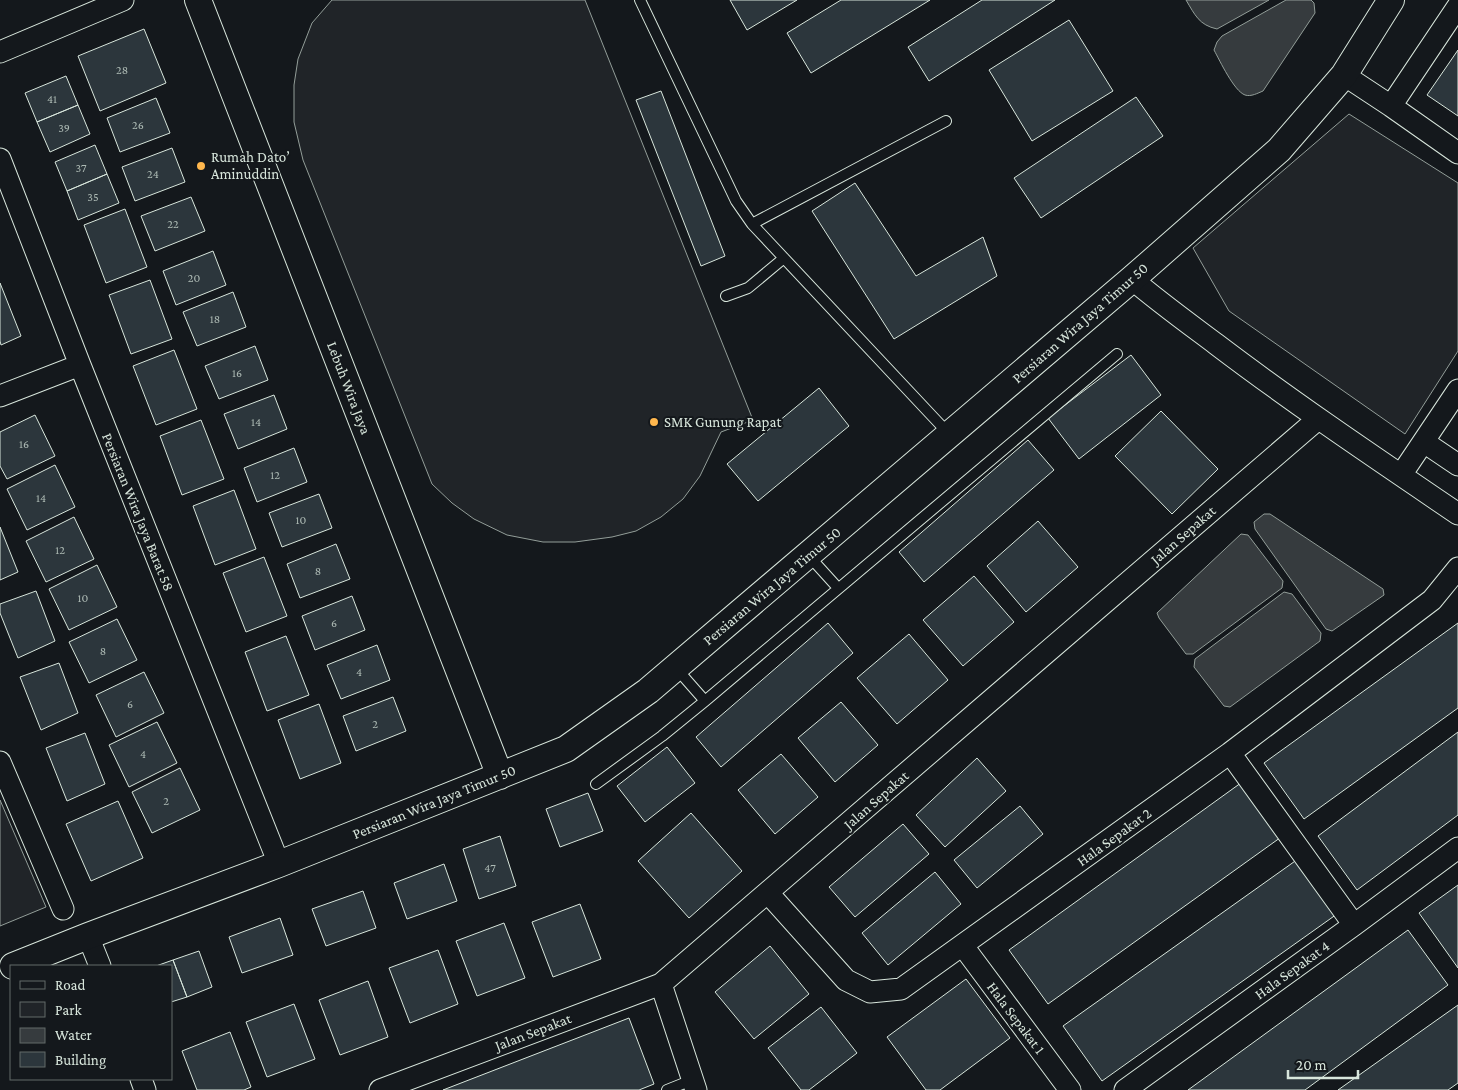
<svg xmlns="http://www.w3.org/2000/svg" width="1458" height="1090" font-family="'Crimson Pro',serif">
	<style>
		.green { fill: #202428; stroke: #939e99 }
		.water { fill: #363b3e; stroke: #939e99 }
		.building { fill: #2c363c; stroke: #d8e6dc }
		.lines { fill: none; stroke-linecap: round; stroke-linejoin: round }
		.service-casing { stroke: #d8e6dc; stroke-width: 12 }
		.minor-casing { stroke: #d8e6dc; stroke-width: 23 }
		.tertiary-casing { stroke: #d8e6dc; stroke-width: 28 }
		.service { stroke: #14181c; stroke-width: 10 }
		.minor { stroke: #14181c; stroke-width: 21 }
		.tertiary { stroke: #14181c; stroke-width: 26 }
		.poi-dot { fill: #ffb74d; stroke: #14181c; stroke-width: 2 }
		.labels { text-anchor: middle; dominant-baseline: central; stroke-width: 4; stroke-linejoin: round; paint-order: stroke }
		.number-label { font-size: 12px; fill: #adbab4 }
		.poi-label { font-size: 15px; fill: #d8e6dc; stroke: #14181c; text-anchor: start }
		.street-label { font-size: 15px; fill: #d8e6dc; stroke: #14181c }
	</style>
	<rect width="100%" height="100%" fill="#14181c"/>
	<path class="green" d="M332,0H585L753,420L721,432L700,476L683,499L661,517L636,531L612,537L575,542H543L507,535L474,519L452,503L432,484L303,160L294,122V85L298,59L312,23Z
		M1349,114L1458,183V351L1405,434L1229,311L1193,248Z
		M0,800L46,907L0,926Z"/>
	<path class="water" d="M1186,0H1269L1217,29C1199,25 1195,15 1186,0Z
		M1286,0H1311L1314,3L1315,13L1263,91C1258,93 1251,97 1245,95C1234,91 1220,61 1214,50L1217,42L1222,36Z
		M1264,514H1270L1383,589L1384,595L1332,631L1326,629L1255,529L1254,522Z
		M1241,534L1248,535L1283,581L1282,588L1193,654H1186L1159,618L1157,613Z
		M1284,592L1292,594L1321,633L1320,641L1230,707L1224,706L1194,667L1195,659Z"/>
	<path class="building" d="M730,0H797L747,30Z
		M841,0H930L811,73L787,33Z
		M982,0H1055L929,81L908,47Z
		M1069,20L1113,91L1032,141L989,70Z
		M144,29L166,83L100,111L78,56Z
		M1458,50V116L1427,95Z
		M66,76L78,105L37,122L25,93Z
		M661,91L725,256L701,266L636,100Z
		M1136,97L1163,136L1041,218L1014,178Z
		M156,98L170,133L120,152L107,118Z
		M78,105L90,134L50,152L37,122Z
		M95,145L107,174L67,191L55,162Z
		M172,148L185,182L135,201L122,167Z
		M107,174L119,203L78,220L67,191Z
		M855,183L916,276L983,237L997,276L894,339L812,211Z
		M191,197L205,231L155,251L141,216Z
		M125,209L147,267L106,283L84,225Z
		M213,251L226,285L176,305L163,271Z
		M150,280L172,339L131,354L109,295Z
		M0,283L21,336L1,345L0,341Z
		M233,292L246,327L197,346L183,312Z
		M255,346L268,380L219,399L205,366Z
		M174,350L197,409L156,425L133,366Z
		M1131,355L1161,395L1079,459L1048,418Z
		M819,388L849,426L758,501L727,464Z
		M274,395L287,429L238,449L224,414Z
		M1161,411L1218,469L1172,514L1115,456Z
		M35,415L55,456L7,479L0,466V432Z
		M201,420L224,479L182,495L160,436Z
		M1028,440L1054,470L924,582L899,552Z
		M294,448L307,482L257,502L244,468Z
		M55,465L75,507L27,530L7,489Z
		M234,490L256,549L215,565L193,506Z
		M319,494L332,528L282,547L269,513Z
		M74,517L94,559L46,582L26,541Z
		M1038,521L1078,567L1026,612L987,566Z
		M0,527L18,572L0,580Z
		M336,544L350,579L300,598L287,564Z
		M264,557L287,616L246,632L223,573Z
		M97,565L117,607L69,630L49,589Z
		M974,576L1014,622L963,666L923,620Z
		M36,591L55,641L18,658L0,613V604Z
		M352,596L365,630L315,650L302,616Z
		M117,619L137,660L89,683L69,642Z
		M828,623L853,653L721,767L696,737Z
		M1458,623V708L1304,819L1264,763Z
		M909,634L948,680L897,724L857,678Z
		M286,636L309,695L267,711L245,652Z
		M377,645L390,680L341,699L327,665Z
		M59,663L78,713L41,730L20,677Z
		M144,672L164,713L116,737L96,695Z
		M393,697L406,731L356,751L343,716Z
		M841,702L878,745L835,782L798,738Z
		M319,704L341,763L300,779L278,720Z
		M157,722L177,763L129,787L109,745Z
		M1458,732V815L1357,890L1318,836Z
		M85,733L105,784L67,801L46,748Z
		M667,747L695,783L645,822L617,786Z
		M781,754L818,797L775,834L738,790Z
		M977,758L1006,791L945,847L916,815Z
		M180,768L200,810L152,833L132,792Z
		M1245,780L1284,835L1048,1004L1009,950Z
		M588,793L603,831L560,847L546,809Z
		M118,801L143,858L91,881L66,824Z
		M1020,806L1043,834L977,888L954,860Z
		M691,813L742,871L689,918L638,861Z
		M903,824L929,854L855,917L829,887Z
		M500,836L516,886L479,899L463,849Z
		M1298,859L1337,914L1102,1081L1063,1026Z
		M444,864L457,901L407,919L394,883Z
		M935,872L961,904L888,965L862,933Z
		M1458,885V968L1419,913Z
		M363,891L376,928L326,946L312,909Z
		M580,904L601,959L553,977L532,922Z
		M280,918L293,955L242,973L229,937Z
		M504,923L525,978L477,996L456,941Z
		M1408,930L1448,985L1305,1090H1188Z
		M770,946L809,994L754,1039L715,992Z
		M438,950L458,1004L410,1023L389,968Z
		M199,951L212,987L187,997L173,960Z
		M173,960L187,997L171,1002V966H156Z
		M966,979L1010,1038L940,1090H926L887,1037Z
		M368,981L388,1037L340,1055L319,1000Z
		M294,1004L315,1059L267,1077L246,1022Z
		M1458,1005V1083L1448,1090H1338Z
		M821,1007L857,1053L809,1090H801L768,1048Z
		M629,1018L654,1084L639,1090H443Z
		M230,1032L251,1087L244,1090H197L182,1051Z"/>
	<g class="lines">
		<g class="service-casing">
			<path id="service" d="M640,0L736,201L752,224L949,434
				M752,224L946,121
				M726,296L748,288L784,258
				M809,556L838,588
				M676,668L705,701
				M596,784L662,736L705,701L1117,354
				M667,1090L692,1080"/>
		</g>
		<g class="minor-casing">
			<path id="minor" d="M0,52L123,0
				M1344,75L1391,106L1458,153
				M1391,106L1458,6
				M0,159L80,365L279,864
				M1132,279C1159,302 1188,323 1216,344C1295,404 1377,459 1458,514
				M0,396L80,365
				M1424,442L1458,465
				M1401,475L1458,390
				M1230,753L1354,925
				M0,762L63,909
				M768,893L846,980L870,992L901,989L1230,753L1432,600L1458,568
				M88,936L100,966
				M963,946L1070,1090
				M661,984L696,1090
				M141,1079L145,1090
				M380,1090L661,984L1318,419
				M1125,1090L1354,925L1458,848"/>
		</g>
		<g class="tertiary-casing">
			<path id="tertiary" d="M198,0L500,776
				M13,966L88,936L279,864L566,749L648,691L1132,279L1279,150L1344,75L1391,0"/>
		</g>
		<use href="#service" class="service"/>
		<use href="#minor" class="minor"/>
		<use href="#tertiary" class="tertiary"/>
	</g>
	<g class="poi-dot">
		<circle cx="201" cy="166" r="5"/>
		<circle cx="654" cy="422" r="5"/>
	</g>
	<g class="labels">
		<g class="number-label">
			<text x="122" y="70">28</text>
			<text x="52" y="99">41</text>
			<text x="138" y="125">26</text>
			<text x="64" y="128">39</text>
			<text x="81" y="168">37</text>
			<text x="153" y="174">24</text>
			<text x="93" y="197">35</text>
			<text x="173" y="224">22</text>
			<text x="194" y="278">20</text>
			<text x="215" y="319">18</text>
			<text x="237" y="373">16</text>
			<text x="256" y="422">14</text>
			<text x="24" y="444">16</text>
			<text x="275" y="475">12</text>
			<text x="41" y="498">14</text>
			<text x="301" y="520">10</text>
			<text x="60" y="550">12</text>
			<text x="318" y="571">8</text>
			<text x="83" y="598">10</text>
			<text x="334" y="623">6</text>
			<text x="103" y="651">8</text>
			<text x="359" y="672">4</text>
			<text x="130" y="704">6</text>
			<text x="375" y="724">2</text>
			<text x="143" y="754">4</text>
			<text x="166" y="801">2</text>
			<text x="490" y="868">47</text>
		</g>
		<g class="poi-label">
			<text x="211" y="157">Rumah Dato’<tspan x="211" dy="17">Aminuddin</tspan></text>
			<text x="664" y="422">SMK Gunung Rapat</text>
		</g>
		<g class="street-label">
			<text transform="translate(1080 323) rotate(-41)">Persiaran Wira Jaya Timur 50</text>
			<text transform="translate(349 388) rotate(69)">Lebuh Wira Jaya</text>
			<text transform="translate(138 512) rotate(68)">Persiaran Wira Jaya Barat 58</text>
			<text transform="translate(1183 535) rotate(-41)">Jalan Sepakat</text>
			<text transform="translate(772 586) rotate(-40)">Persiaran Wira Jaya Timur 50</text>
			<text transform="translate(876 800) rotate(-41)">Jalan Sepakat</text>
			<text transform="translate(434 802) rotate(-22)">Persiaran Wira Jaya Timur 50</text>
			<text transform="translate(1114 837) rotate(-36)">Hala Sepakat 2</text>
			<text transform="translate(1292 970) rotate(-36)">Hala Sepakat 4</text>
			<text transform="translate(1016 1018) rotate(53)">Hala Sepakat 1</text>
			<text transform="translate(533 1032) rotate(-21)">Jalan Sepakat</text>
		</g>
	</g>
	<rect x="10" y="965" width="162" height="115" fill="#14181c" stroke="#626a69"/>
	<rect x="20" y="981" width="25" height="8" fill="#14181c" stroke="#626a69"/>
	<text x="55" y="990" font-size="15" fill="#d8e6dc">Road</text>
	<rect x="20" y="1002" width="25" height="15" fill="#202428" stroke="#626a69"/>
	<text x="55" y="1015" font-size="15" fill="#d8e6dc">Park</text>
	<rect x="20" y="1028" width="25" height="15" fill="#363b3e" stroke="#626a69"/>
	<text x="55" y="1040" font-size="15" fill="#d8e6dc">Water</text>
	<rect x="20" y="1052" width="25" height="15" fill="#2c363c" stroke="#626a69"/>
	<text x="55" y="1065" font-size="15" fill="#d8e6dc">Building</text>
	<path d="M1288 1070v8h70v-8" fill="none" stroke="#d8e6dc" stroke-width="2.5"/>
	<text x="1296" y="1070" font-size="15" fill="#d8e6dc" stroke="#14181c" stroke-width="4" paint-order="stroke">20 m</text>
</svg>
